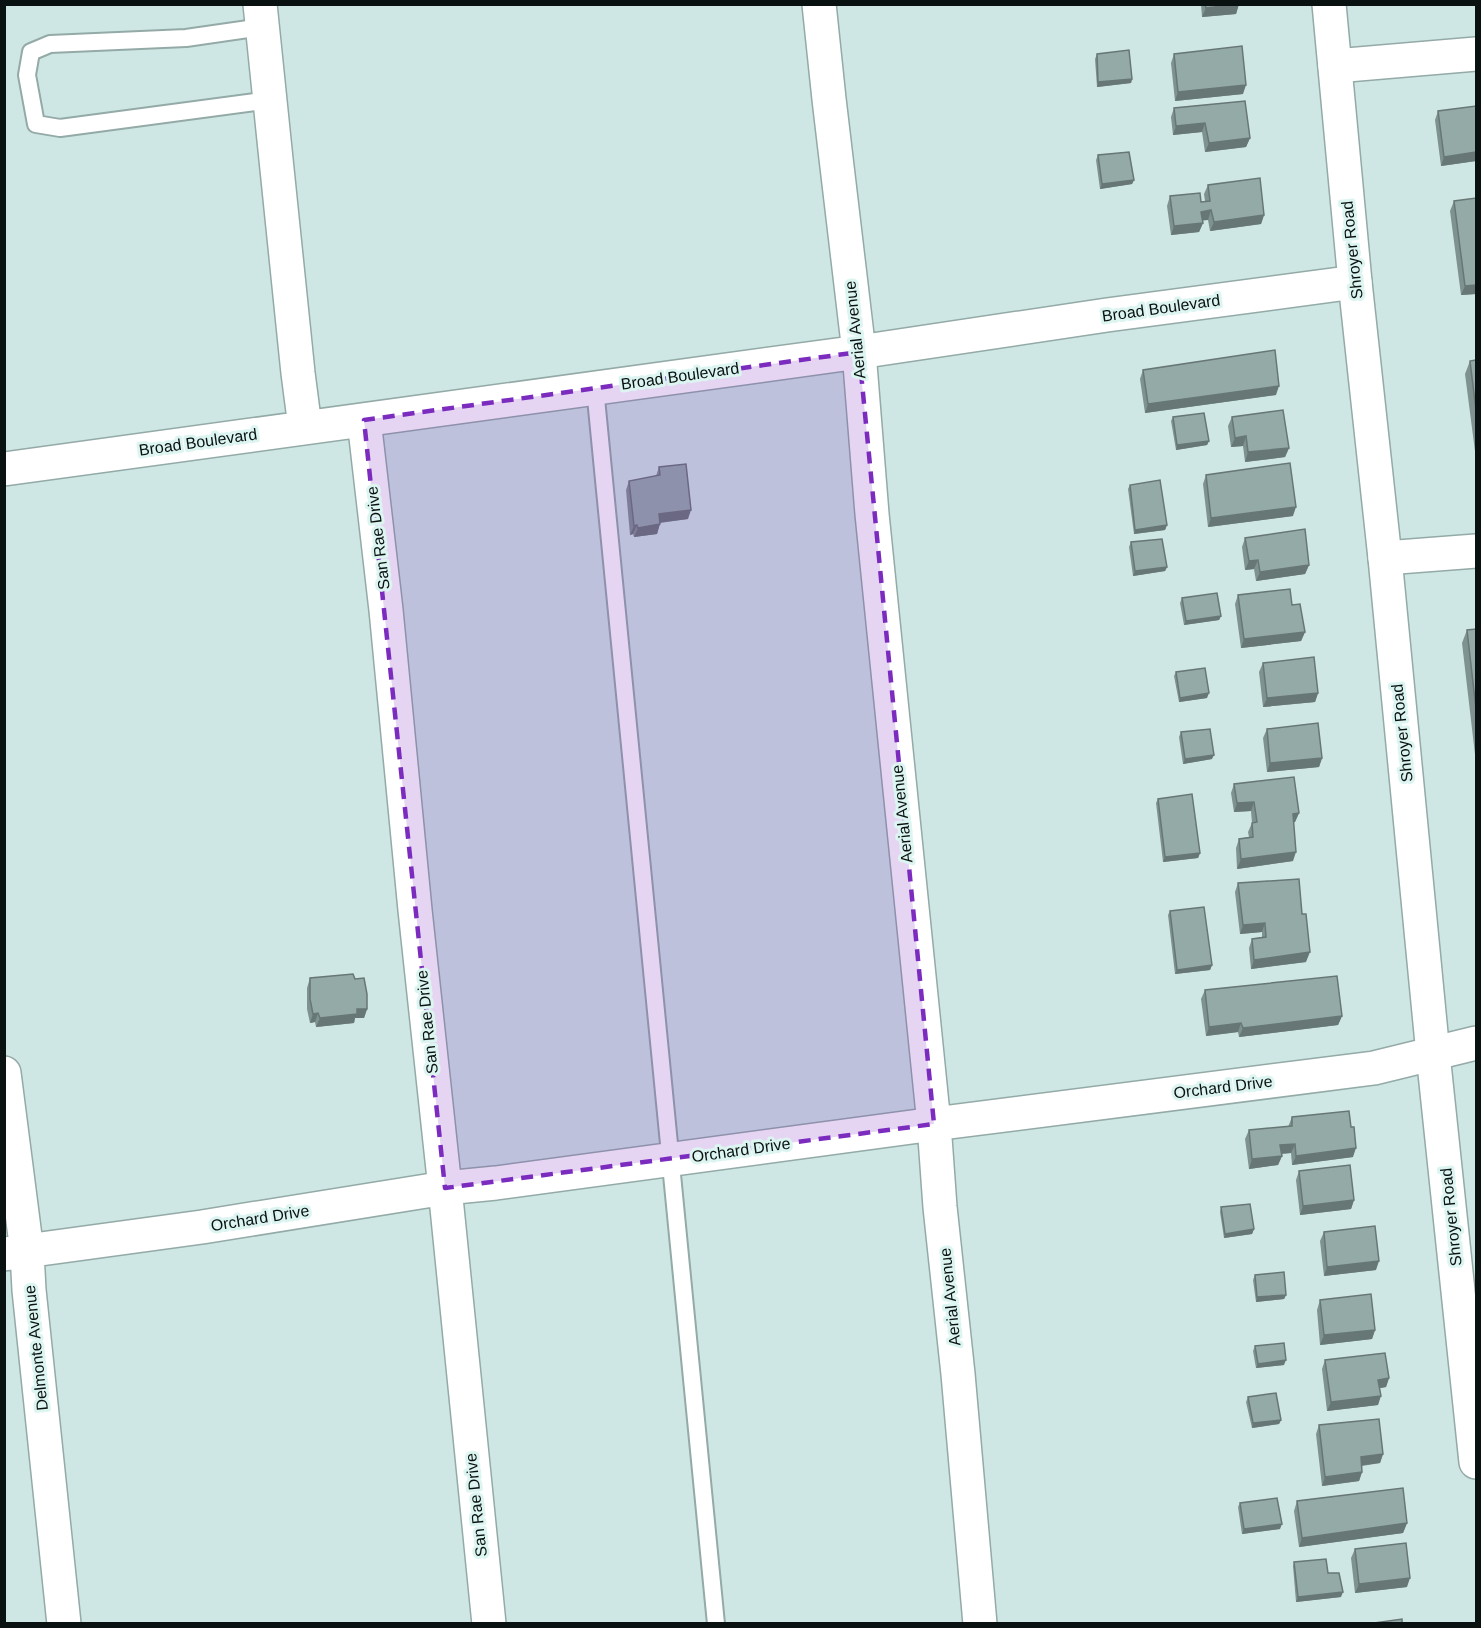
<svg xmlns="http://www.w3.org/2000/svg" width="1481" height="1628" font-family="Arial,sans-serif">
	<style>
		.lines { fill: none; stroke-linecap: round; stroke-linejoin: round }
		.lane-casing { stroke: #93aaa7; stroke-width: 20 }
		.street-casing { stroke: #93aaa7; stroke-width: 36 }
		.secondary-casing { stroke: #93aaa7; stroke-width: 36 }
		.lane { stroke: #fff; stroke-width: 16 }
		.street { stroke: #fff; stroke-width: 33 }
		.secondary { stroke: #fff; stroke-width: 33 }
		.wall { fill: #7e9290 }
		.shaded-wall { fill: #677775 }
		.building { fill: #93aaa7; stroke: #677775; stroke-width: 1.5 }
		.marked { fill: #7b2cbf; fill-opacity: 0.2; stroke: #7b2cbf; stroke-width: 4.5; stroke-dasharray: 12 8; stroke-linejoin: round }
		.labels { text-anchor: middle; dominant-baseline: central; stroke-width: 6; stroke-linejoin: round; paint-order: stroke }
		.street-label { font-size: 16px; fill: #0a1211; stroke: #ddf5f1 }
	</style>
	<rect width="100%" height="100%" fill="#cfe7e4"/>
	<g class="lines">
		<g class="lane-casing">
			<path id="lane" d="M262,27L186,38L50,44L31,52L27,75L36,124L60,128L270,100
				M595,388L716,1624"/>
		</g>
		<g class="street-casing">
			<path id="street" d="M260,4L298,373L305,427
				M819,4L829,99L859,352L872,514L934,1124L940,1207L958,1374L980,1624
				M1335,66L1476,54
				M364,420L386,610L415,910L445,1188L489,1624
				M4,469L859,352L1107,315L1355,282
				M1385,558L1476,551
				M4,1073L27,1252L29,1290L64,1624
				M4,1254L202,1227L445,1188L496,1183L934,1124L1374,1068L1476,1043"/>
		</g>
		<g class="secondary-casing">
			<path id="secondary" d="M1329,4L1355,282L1385,558L1433,1054L1476,1462"/>
		</g>
		<use href="#lane" class="lane"/>
		<use href="#street" class="street"/>
		<use href="#secondary" class="secondary"/>
	</g>
	<path class="wall" d="M1201,4H1239L1236,14L1202,17Z
		M1097,54L1132,79L1131,83L1097,87L1095,59Z
		M1174,54L1243,94L1175,101L1171,63Z
		M1476,106V161L1441,166L1435,120L1438,111Z
		M1174,108L1250,138L1246,147L1205,152L1202,132L1173,135L1171,117Z
		M1098,155L1134,180L1132,184L1100,189L1096,160Z
		M1208,185L1264,215L1261,224L1210,231L1208,220H1202L1203,223L1199,232L1171,235L1167,206L1170,196L1201,202L1205,201L1204,194Z
		M1454,201L1476,294L1461,295L1450,211Z
		M1476,360V459L1465,374L1470,361Z
		M1143,370L1276,395L1145,413L1140,379Z
		M1173,417L1209,441L1207,445L1176,450L1171,421Z
		M1232,417L1289,448L1285,457L1245,462L1243,446L1231,447L1228,426Z
		M659,467L688,519L660,523L657,534L634,537L633,534L630,535L626,490L629,481L656,476Z
		M1206,475L1293,516L1208,527L1203,484Z
		M1130,485L1167,525L1165,530L1134,534L1128,489Z
		M1245,538L1309,565L1305,574L1256,581L1254,569L1245,570L1242,547Z
		M1131,542L1167,567L1165,571L1133,576L1129,547Z
		M1238,595L1292,605L1305,632L1301,641L1241,648L1235,604Z
		M1182,598L1221,616L1219,620L1184,625L1180,603Z
		M1476,629V763L1462,643L1467,630Z
		M1263,663L1318,693L1315,702L1263,707L1259,672Z
		M1176,672L1207,698L1179,702L1174,676Z
		M1267,729L1322,758L1319,767L1267,772L1263,738Z
		M1181,732L1212,759L1183,764L1179,737Z
		M1234,784L1299,813L1295,822H1293V861L1237,869L1236,848L1239,839L1249,837L1248,832L1252,823L1251,811L1234,812L1231,793Z
		M1158,799L1200,853L1198,858L1163,862L1156,803Z
		M1238,883L1302,914L1306,962L1251,969L1249,948L1252,939L1262,937V932L1240,934L1235,892Z
		M1170,911L1212,965L1210,970L1175,974L1168,915Z
		M310,978L367,1009L364,1018H355L354,1023L316,1027L315,1022L310,1023L307,1009V988Z
		M1205,990L1342,1016L1338,1025L1239,1037L1238,1032L1206,1036L1201,999Z
		M1292,1117L1353,1157L1292,1165L1291,1153L1281,1154L1282,1156L1278,1165L1249,1169L1245,1139L1249,1130L1288,1127Z
		M1299,1171L1354,1200L1351,1209L1300,1215L1296,1180Z
		M1221,1207L1254,1229L1252,1234L1224,1238L1220,1212Z
		M1324,1232L1376,1270L1324,1276L1320,1241Z
		M1255,1275L1286,1295L1284,1299L1256,1302L1253,1280Z
		M1320,1300L1375,1330L1372,1339L1320,1345L1317,1310Z
		M1255,1346L1284,1365L1256,1368L1253,1351Z
		M1325,1360L1389,1378L1386,1387L1380,1388L1378,1405L1327,1411L1322,1369Z
		M1248,1397L1281,1420L1279,1424L1252,1428L1246,1402Z
		M1319,1425L1383,1454L1380,1463L1362,1466V1472L1359,1481L1322,1486L1316,1434Z
		M1297,1501L1407,1523L1403,1533L1299,1547L1294,1511Z
		M1240,1503L1280,1529L1242,1534L1238,1507Z
		M1355,1549L1407,1587L1355,1593L1351,1558Z
		M1294,1562L1328,1573L1341,1597L1296,1602L1293,1566Z"/>
	<path class="shaded-wall" d="M1239,4L1236,14L1202,17L1206,8Z
		M1132,79L1131,83L1097,87L1098,82Z
		M1246,85L1243,94L1175,101L1178,92Z
		M1205,123L1202,132L1173,135L1176,126Z
		M1250,138L1246,147L1205,152L1209,143Z
		M1476,152V161L1441,166L1444,157Z
		M1134,180L1132,184L1100,189L1102,184Z
		M1211,210L1208,220L1198,221L1201,212Z
		M1264,215L1261,224L1210,231L1214,222Z
		M1203,223L1199,232L1171,235L1174,226Z
		M1476,285V294L1461,295L1465,286Z
		M1279,386L1276,395L1145,413L1148,404Z
		M1246,436L1243,446L1231,447L1235,438Z
		M1209,441L1207,445L1176,450L1177,445Z
		M1289,448L1285,457L1245,462L1248,452Z
		M1296,507L1293,516L1208,527L1211,518Z
		M691,510L688,519L656,523L659,514Z
		M660,524L657,534L634,537L638,528Z
		M637,525L633,534L630,535L634,526Z
		M1167,525L1165,530L1134,534L1135,530Z
		M1258,560L1254,569L1245,570L1249,561Z
		M1309,565L1305,574L1256,581L1260,572Z
		M1167,567L1165,571L1133,576L1135,571Z
		M1221,616L1219,620L1184,625L1186,621Z
		M1305,632L1301,641L1241,648L1244,639Z
		M1209,693L1207,698L1179,702L1180,698Z
		M1318,693L1315,702L1263,707L1267,698Z
		M1214,755L1212,759L1183,764L1185,759Z
		M1322,758L1319,767L1267,772L1270,763Z
		M1254,802L1251,811L1234,812L1237,803Z
		M1299,813L1295,822L1289,823L1293,814Z
		M1296,852L1293,861L1237,869L1241,859Z
		M1200,853L1198,858L1163,862L1165,857Z
		M1265,923L1262,932L1240,934L1243,925Z
		M1310,952L1306,962L1251,969L1254,960Z
		M1212,965L1210,970L1175,974L1177,970Z
		M357,1009H367L364,1018H355L354,1023L316,1027L320,1018Z
		M318,1013L315,1022L310,1023L313,1014Z
		M1342,1016L1338,1025L1239,1037L1243,1028Z
		M1241,1023L1238,1032L1206,1036L1209,1027Z
		M1295,1144L1291,1153L1277,1154L1280,1145Z
		M1356,1148L1353,1157L1292,1165L1296,1156Z
		M1282,1156L1278,1165L1249,1169L1252,1159Z
		M1354,1200L1351,1209L1300,1215L1303,1206Z
		M1254,1229L1252,1234L1224,1238L1225,1234Z
		M1379,1261L1376,1270L1324,1276L1327,1267Z
		M1286,1295L1284,1299L1256,1302L1257,1297Z
		M1375,1330L1372,1339L1320,1345L1324,1335Z
		M1286,1360L1284,1365L1256,1368L1258,1364Z
		M1389,1378L1386,1387L1375,1389L1378,1380Z
		M1381,1396L1378,1405L1327,1411L1331,1402Z
		M1281,1420L1279,1424L1252,1428L1253,1423Z
		M1383,1454L1380,1463L1357,1466L1361,1457Z
		M1362,1472L1359,1481L1322,1486L1325,1477Z
		M1407,1523L1403,1533L1299,1547L1302,1538Z
		M1282,1524L1280,1529L1242,1534L1244,1529Z
		M1410,1578L1407,1587L1355,1593L1359,1584Z
		M1343,1592L1341,1597L1296,1602L1298,1597Z"/>
	<path class="building" d="M1205,4H1238L1206,8Z
		M1242,46L1246,85L1178,92L1174,54Z
		M1129,50L1132,79L1098,82L1097,54Z
		M1245,101L1250,138L1209,143L1205,123L1176,126L1174,108Z
		M1476,106V152L1444,157L1438,111Z
		M1129,152L1134,180L1102,184L1098,155Z
		M1260,178L1264,215L1214,222L1211,210L1201,212L1203,223L1174,226L1170,196L1200,193L1201,202L1210,201L1208,185Z
		M1476,198V285L1465,286L1454,201Z
		M1275,350L1279,386L1148,404L1143,370Z
		M1476,360V410L1470,361Z
		M1283,410L1289,448L1248,452L1246,436L1235,438L1232,417Z
		M1204,413L1209,441L1177,445L1173,417Z
		M1290,463L1296,507L1211,518L1206,475Z
		M686,464L691,510L659,514L660,524L638,528L637,525L634,526L629,481L660,475L659,467Z
		M1160,480L1167,525L1135,530L1130,485Z
		M1305,529L1309,565L1260,572L1258,560L1249,561L1245,538Z
		M1162,539L1167,567L1135,571L1131,542Z
		M1290,589L1292,605L1300,604L1305,632L1244,639L1238,595Z
		M1217,593L1221,616L1186,621L1182,598Z
		M1476,629V709L1467,630Z
		M1314,657L1318,693L1267,698L1263,663Z
		M1205,668L1209,693L1180,698L1176,672Z
		M1318,723L1322,758L1270,763L1267,729Z
		M1210,729L1214,755L1185,759L1181,732Z
		M1294,777L1299,813L1293,814L1296,852L1241,859L1239,839L1253,837L1252,823L1257,822L1254,802L1237,803L1234,784Z
		M1192,794L1200,853L1165,857L1158,799Z
		M1299,879L1302,914H1306L1310,952L1254,960L1252,939L1266,937L1265,923L1243,925L1238,883Z
		M1204,907L1212,965L1177,970L1170,911Z
		M353,974L355,979L364,978L367,994V1009H357V1014L320,1018L318,1013L313,1014L310,999V978Z
		M1337,976L1342,1016L1243,1028L1241,1023L1209,1027L1205,990Z
		M1349,1111L1351,1127H1354L1356,1148L1296,1156L1295,1144L1280,1145L1282,1156L1252,1159L1249,1130L1292,1126V1117Z
		M1350,1165L1354,1200L1303,1206L1299,1171Z
		M1250,1204L1254,1229L1225,1234L1221,1207Z
		M1375,1226L1379,1261L1327,1267L1324,1232Z
		M1284,1272L1286,1295L1257,1297L1255,1275Z
		M1371,1294L1375,1330L1324,1335L1320,1300Z
		M1284,1343L1286,1360L1258,1364L1255,1346Z
		M1385,1353L1389,1378L1378,1380L1381,1396L1331,1402L1325,1360Z
		M1276,1393L1281,1420L1253,1423L1248,1397Z
		M1379,1419L1383,1454L1361,1457L1362,1472L1325,1477L1319,1425Z
		M1403,1488L1407,1523L1302,1538L1297,1501Z
		M1277,1498L1282,1524L1244,1529L1240,1503Z
		M1406,1543L1410,1578L1359,1584L1355,1549Z
		M1326,1559L1328,1573H1339L1343,1592L1298,1597L1294,1562Z
		M1402,1619V1623H1374Z"/>
	<path class="marked" d="M859,352L934,1124L445,1188L364,420Z"/>
	<g class="labels">
		<g class="street-label">
			<text transform="translate(1352 250) rotate(-96)">Shroyer Road</text>
			<text transform="translate(1161 308) rotate(-8)">Broad Boulevard</text>
			<text transform="translate(855 330) rotate(-96)">Aerial Avenue</text>
			<text transform="translate(680 376) rotate(-8)">Broad Boulevard</text>
			<text transform="translate(198 442) rotate(-8)">Broad Boulevard</text>
			<text transform="translate(378 538) rotate(-97)">San Rae Drive</text>
			<text transform="translate(1402 733) rotate(-96)">Shroyer Road</text>
			<text transform="translate(902 814) rotate(-96)">Aerial Avenue</text>
			<text transform="translate(427 1022) rotate(-96)">San Rae Drive</text>
			<text transform="translate(1223 1087) rotate(-7)">Orchard Drive</text>
			<text transform="translate(741 1150) rotate(-8)">Orchard Drive</text>
			<text transform="translate(1451 1217) rotate(-96)">Shroyer Road</text>
			<text transform="translate(260 1218) rotate(-9)">Orchard Drive</text>
			<text transform="translate(950 1297) rotate(-96)">Aerial Avenue</text>
			<text transform="translate(36 1348) rotate(-96)">Delmonte Avenue</text>
			<text transform="translate(476 1505) rotate(-96)">San Rae Drive</text>
		</g>
	</g>
	<rect width="1481" height="1628" fill="none" stroke="#0a1211" stroke-width="12"/>
</svg>
